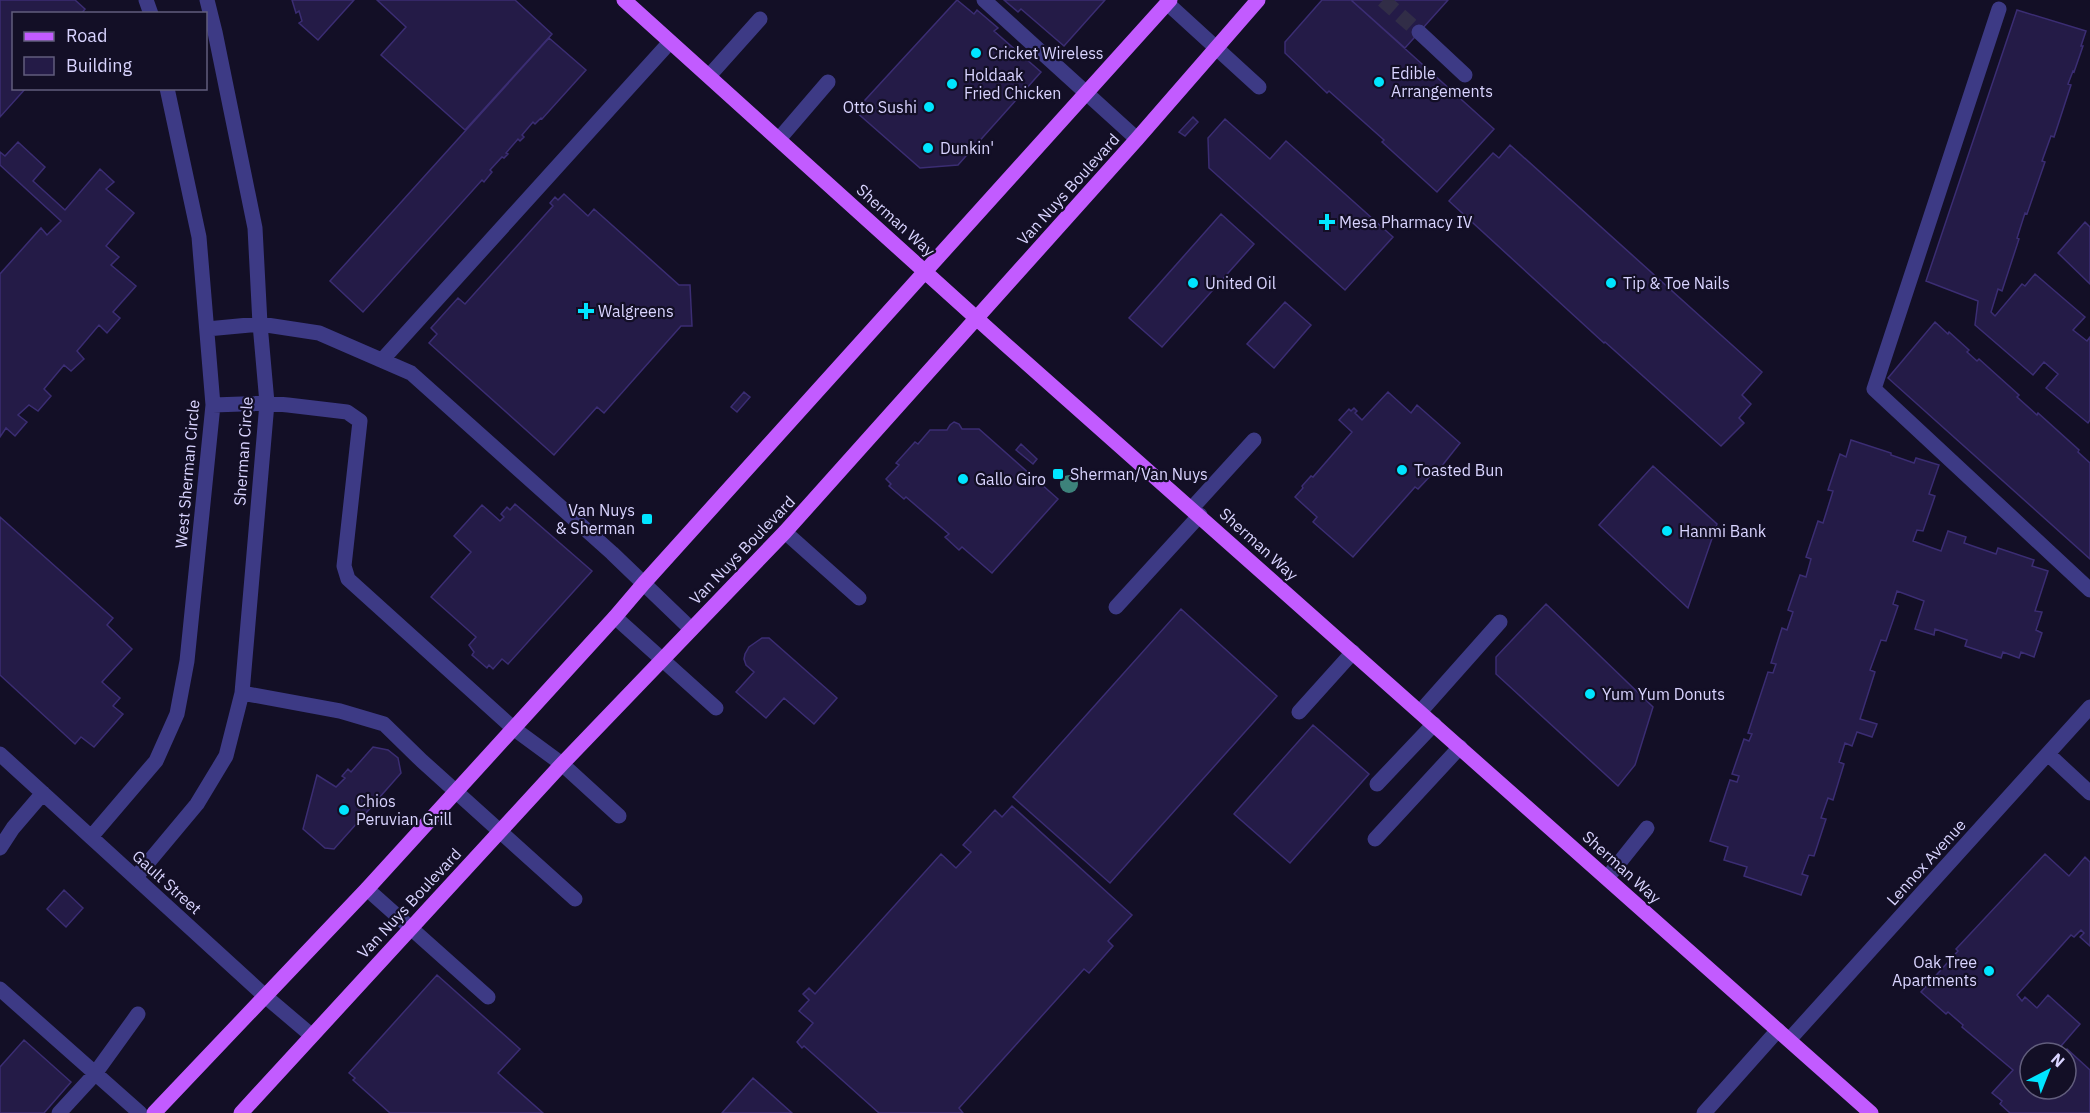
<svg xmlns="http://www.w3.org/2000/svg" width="2090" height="1113" font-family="'IBM Plex Sans',sans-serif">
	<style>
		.building { fill: #241b47; stroke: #3b2d73; stroke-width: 1.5 }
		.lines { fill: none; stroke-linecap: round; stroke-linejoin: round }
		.minor-tunnel { stroke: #312d47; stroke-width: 15; stroke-dasharray: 15 8; stroke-linecap: butt }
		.minor { stroke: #3d3a85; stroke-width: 15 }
		.major { stroke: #c25bff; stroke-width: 15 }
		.tree { fill: #3d827b }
		.poi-dot { fill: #00e5ff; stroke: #130f26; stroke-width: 2 }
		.labels { text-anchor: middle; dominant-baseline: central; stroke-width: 4.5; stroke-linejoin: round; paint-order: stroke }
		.poi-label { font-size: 16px; fill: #d9d4ff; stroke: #130f26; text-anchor: start }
		.street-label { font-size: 16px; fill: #d9d4ff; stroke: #130f26 }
	</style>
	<rect width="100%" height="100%" fill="#130f26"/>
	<path class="building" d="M0,0H75L85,9L81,14H14V88H26L0,117Z
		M292,0H354L318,40L299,23L302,21L299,11L296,13Z
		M377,0H515L552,34L465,130L381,55L406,27Z
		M957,0L974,14L977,10L998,28L994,31L1041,72L958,165L920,168L855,111Z
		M1004,0H1105L1064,46L1021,9L1018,12Z
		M1322,0H1351L1494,129L1437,192L1382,142L1384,140L1329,91L1327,93L1285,53V42Z
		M1351,0H1448L1405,48Z
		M2017,10L2086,31L2081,46H2083L2074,72L2073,71L2068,84L2071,85L2054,137L2051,136L2042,161L2045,162L2027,214L2025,213L2017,238L2019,239L2002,291L1998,289L1991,312L1995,316L2022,284L2025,286L2035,274L2085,317L2073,330L2087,341L2090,337V420L2088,423L2046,388L2058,374L2044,362L2033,375L1975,325L1978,301L1926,281Z
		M549,38L586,70L542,119L541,118L535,124L533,122L522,135L524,137L520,141L518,139L506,153L508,154L504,158L502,157L490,170L492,172L484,182L482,180L363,312L330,281Z
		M1193,117L1198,122L1185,136L1179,132Z
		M1225,119L1270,159L1286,141L1393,237L1345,290L1209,168L1208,138Z
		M18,142L45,167L33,181L65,210L100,169L114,182L106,189L134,213L106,246L119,257L111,265L136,286L113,312L120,318L107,333L99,325L77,351L84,359L71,371L64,365L44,389L51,396L38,411L29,405L18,415L27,422L15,436L6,428L0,437V274L41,228L47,235L61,221L0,165V152L5,156Z
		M1510,145L1762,372L1742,395L1751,404L1739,418L1744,423L1721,446L1605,342L1604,343L1449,201L1493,153L1499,158Z
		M564,194L588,216L594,209L679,285H690L692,326H681L604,413L597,407L554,455L429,343L437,334L431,328L458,298L465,304L553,206L550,203L555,197L558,200Z
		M1221,214L1254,244L1162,347L1129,318Z
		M2085,222L2090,227V284L2058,253Z
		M1285,302L1311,325L1274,368L1247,344Z
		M1935,322L1948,334L1949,332L1969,350L1967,352L1977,361L1979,359L2019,395L2017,397L2037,415L2038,413L2079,450L2078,452L2090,463V559L1888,378Z
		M744,392L750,397L737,412L731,407Z
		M1388,392L1411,413L1417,405L1460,443L1437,472L1435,471L1418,489L1415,487L1353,557L1313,522L1317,517L1295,497L1303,488L1302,486L1311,476L1313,477L1352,432L1339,420L1349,409L1351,411L1354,408L1357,411L1355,413L1362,420Z
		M954,422L959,424L962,429H979L1058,499L992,573L962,547L959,550L945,537L949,534L906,497L904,499L889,486L891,484L886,479L899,465L896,463L915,442L918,444L930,430H947L950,425Z
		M1851,440L1891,453V455L1914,463L1916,458L1939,465L1929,494L1935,496L1923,531L1917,530L1913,541L1941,551L1948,531L1966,537L1964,543L1996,554L1998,548L2034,560L2032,566L2048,571L2035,611L2042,612L2036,630L2042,633L2034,657L2021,652L2019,658L2003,652L2001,658L1965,646L1967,640L1935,629L1934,635L1915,629L1924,601L1897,591L1893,604L1898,606L1886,641L1881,640L1870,670L1875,672L1860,719L1877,724L1872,737L1857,732L1852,746L1845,743L1839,762L1844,764L1833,800L1828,798L1821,818L1826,819L1814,856L1809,855L1802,874L1808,876L1801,895L1744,876L1747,867L1724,860L1728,847L1710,841L1730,780L1737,782L1739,776L1732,774L1744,739L1749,741L1752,734L1748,733L1768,672L1773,673L1776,664L1771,663L1782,628L1787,630L1793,612L1788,610L1800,575L1806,577L1811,559L1806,557L1818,521L1823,523L1833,491L1828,490L1840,454L1846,457Z
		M1021,444L1037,459L1033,464L1016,450Z
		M1653,466L1717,524L1688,608L1599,525Z
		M515,504L592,571L508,664L502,659L493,669L489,665L487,668L472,655L474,652L469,645L476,637L431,597L471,552L454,536L482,505L500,521L504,517L501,514L507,507L510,510Z
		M0,517L113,618L107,625L132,649L102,682L120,698L113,706L123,714L94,747L81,737L75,744L0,675Z
		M1546,604L1653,707L1635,765L1618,786L1496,674V657Z
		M1181,609L1277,696L1110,883L1013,797Z
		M762,638H769L837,698L814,724L784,698L766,718L736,692L754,672L746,665L744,659L745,654L749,647Z
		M1313,725L1369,774L1290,863L1234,814Z
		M373,747L388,750L398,758L401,773L379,798L382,801L377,806L374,804L334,849L325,848L303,829L317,775L336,787L345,778L342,776L348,769L351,772Z
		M1012,806L1132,915L1108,941L1113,946L1089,973L1084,969L959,1108L963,1113H879L804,1046L802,1048L797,1042L813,1023L799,1011L809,1000L803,994L809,988L815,994L941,854L956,868L971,852L963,845L995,810L1002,817Z
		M2045,854L2069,876L2085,857L2090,862V946L2080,937L2084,933L2081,930L2074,937L2071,935L2017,995L2022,1001L2025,997L2037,1008L2048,995L2080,1024L2055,1053H2030V1089H2066V1053H2063L2067,1049L2090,1070V1113H2010L2000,1104L2002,1101L1992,1093L2013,1070L1962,1027L1963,1025L1948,1012L1946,1014L1921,992L1958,951L1956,949Z
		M64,890L83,908L66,927L47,909Z
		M437,975L520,1049L498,1073L543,1113H390L353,1080L355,1078L349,1073Z
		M24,1040L71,1082L44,1113H0V1067Z
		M753,1078L792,1113H722Z"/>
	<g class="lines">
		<path class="minor-tunnel" d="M1383,0L1419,32"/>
		<path class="minor" d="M146,0L151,14
			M984,0L1137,139
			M1167,3L1259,87
			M1999,9L1874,389L2090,590
			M1419,32L1465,75
			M709,76L760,19
			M779,139L828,82
			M207,329L260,324L319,333L411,373L612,553L691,629
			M383,359L670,42
			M213,405L267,403L288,405L347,412L360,421L344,566L348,579L513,728L562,764L619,816
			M1192,508L1254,440
			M785,532L859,598
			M1116,607L1200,515
			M615,617L716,708
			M242,693L340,711L384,724L422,761L575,899
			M1299,712L1353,652
			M1420,712L1500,622
			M0,754L265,996L311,1035
			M2048,754L2090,793
			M1377,784L1434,724
			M91,837L156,761L177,714L187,661L213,405L199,237L167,88
			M1375,839L1460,747
			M0,848L13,828L43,793
			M136,877L197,804L226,756L242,693L267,403L260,324L255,228L215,32L207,0
			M1607,878L1647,828
			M367,889L488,997
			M0,989L140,1113
			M1789,1040L2090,707
			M59,1113L94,1075L138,1014
			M1704,1113L1778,1030"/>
		<path class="major" d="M624,0L1005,344L1871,1113
			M154,1113L367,889L615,617L644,583L1170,0
			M241,1113L562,764L785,532L1137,139L1258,0"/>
	</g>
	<circle class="tree" cx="1069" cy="484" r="9"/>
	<g class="poi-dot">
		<circle cx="976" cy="53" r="6"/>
		<circle cx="1379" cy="82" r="6"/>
		<circle cx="952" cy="84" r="6"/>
		<circle cx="929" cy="107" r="6"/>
		<circle cx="928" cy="148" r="6"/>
		<path d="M1324 213h6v6h6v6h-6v6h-6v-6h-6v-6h6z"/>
		<circle cx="1193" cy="283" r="6"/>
		<circle cx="1611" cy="283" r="6"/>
		<path d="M583 302h6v6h6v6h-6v6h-6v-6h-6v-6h6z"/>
		<circle cx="1402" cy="470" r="6"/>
		<rect x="1052" y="468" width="12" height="12" rx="3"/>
		<circle cx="963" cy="479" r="6"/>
		<rect x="641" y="513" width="12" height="12" rx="3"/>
		<circle cx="1667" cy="531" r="6"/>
		<circle cx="1590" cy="694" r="6"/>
		<circle cx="344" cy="810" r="6"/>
		<circle cx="1989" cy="971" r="6"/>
	</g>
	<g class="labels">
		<g class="poi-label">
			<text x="988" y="53">Cricket Wireless</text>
			<text x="1391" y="73">Edible<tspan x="1391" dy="18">Arrangements</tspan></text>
			<text x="964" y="75">Holdaak<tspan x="964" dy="18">Fried Chicken</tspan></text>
			<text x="917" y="107" text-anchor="end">Otto Sushi</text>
			<text x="940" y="148">Dunkin'</text>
			<text x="1339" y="222">Mesa Pharmacy IV</text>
			<text x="1205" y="283">United Oil</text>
			<text x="1623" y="283">Tip &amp; Toe Nails</text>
			<text x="598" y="311">Walgreens</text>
			<text x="1414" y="470">Toasted Bun</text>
			<text x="1070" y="474">Sherman/Van Nuys</text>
			<text x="975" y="479">Gallo Giro</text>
			<text x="635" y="510" text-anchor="end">Van Nuys<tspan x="635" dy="18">&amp; Sherman</tspan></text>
			<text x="1679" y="531">Hanmi Bank</text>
			<text x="1602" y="694">Yum Yum Donuts</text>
			<text x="356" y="801">Chios<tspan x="356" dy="18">Peruvian Grill</tspan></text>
			<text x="1977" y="962" text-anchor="end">Oak Tree<tspan x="1977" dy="18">Apartments</tspan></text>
		</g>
		<g class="street-label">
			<text transform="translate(1068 189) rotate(-48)">Van Nuys Boulevard</text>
			<text transform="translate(896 220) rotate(42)">Sherman Way</text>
			<text transform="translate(243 451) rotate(-86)">Sherman Circle</text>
			<text transform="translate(187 474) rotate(-85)">West Sherman Circle</text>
			<text transform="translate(1259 544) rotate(42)">Sherman Way</text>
			<text transform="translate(742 550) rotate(-46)">Van Nuys Boulevard</text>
			<text transform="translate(1926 862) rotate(-48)">Lennox Avenue</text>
			<text transform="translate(1622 867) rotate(42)">Sherman Way</text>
			<text transform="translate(167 882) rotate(42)">Gault Street</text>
			<text transform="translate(409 903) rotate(-47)">Van Nuys Boulevard</text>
		</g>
	</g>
	<rect x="12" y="12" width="195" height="78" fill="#130f26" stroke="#625e7d" stroke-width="1.5"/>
	<rect x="24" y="32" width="30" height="9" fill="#c25bff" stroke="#625e7d" stroke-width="1.5"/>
	<text x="66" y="42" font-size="18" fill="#d9d4ff">Road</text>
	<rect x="24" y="57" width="30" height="18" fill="#241b47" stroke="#625e7d" stroke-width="1.5"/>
	<text x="66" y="72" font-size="18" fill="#d9d4ff">Building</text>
	<g transform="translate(2048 1071) rotate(42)"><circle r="28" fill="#130f26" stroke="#625e7d" stroke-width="1.5"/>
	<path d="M0-4.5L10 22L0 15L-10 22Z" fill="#00e5ff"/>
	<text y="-9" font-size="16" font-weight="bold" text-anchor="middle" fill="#d9d4ff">N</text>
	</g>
</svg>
